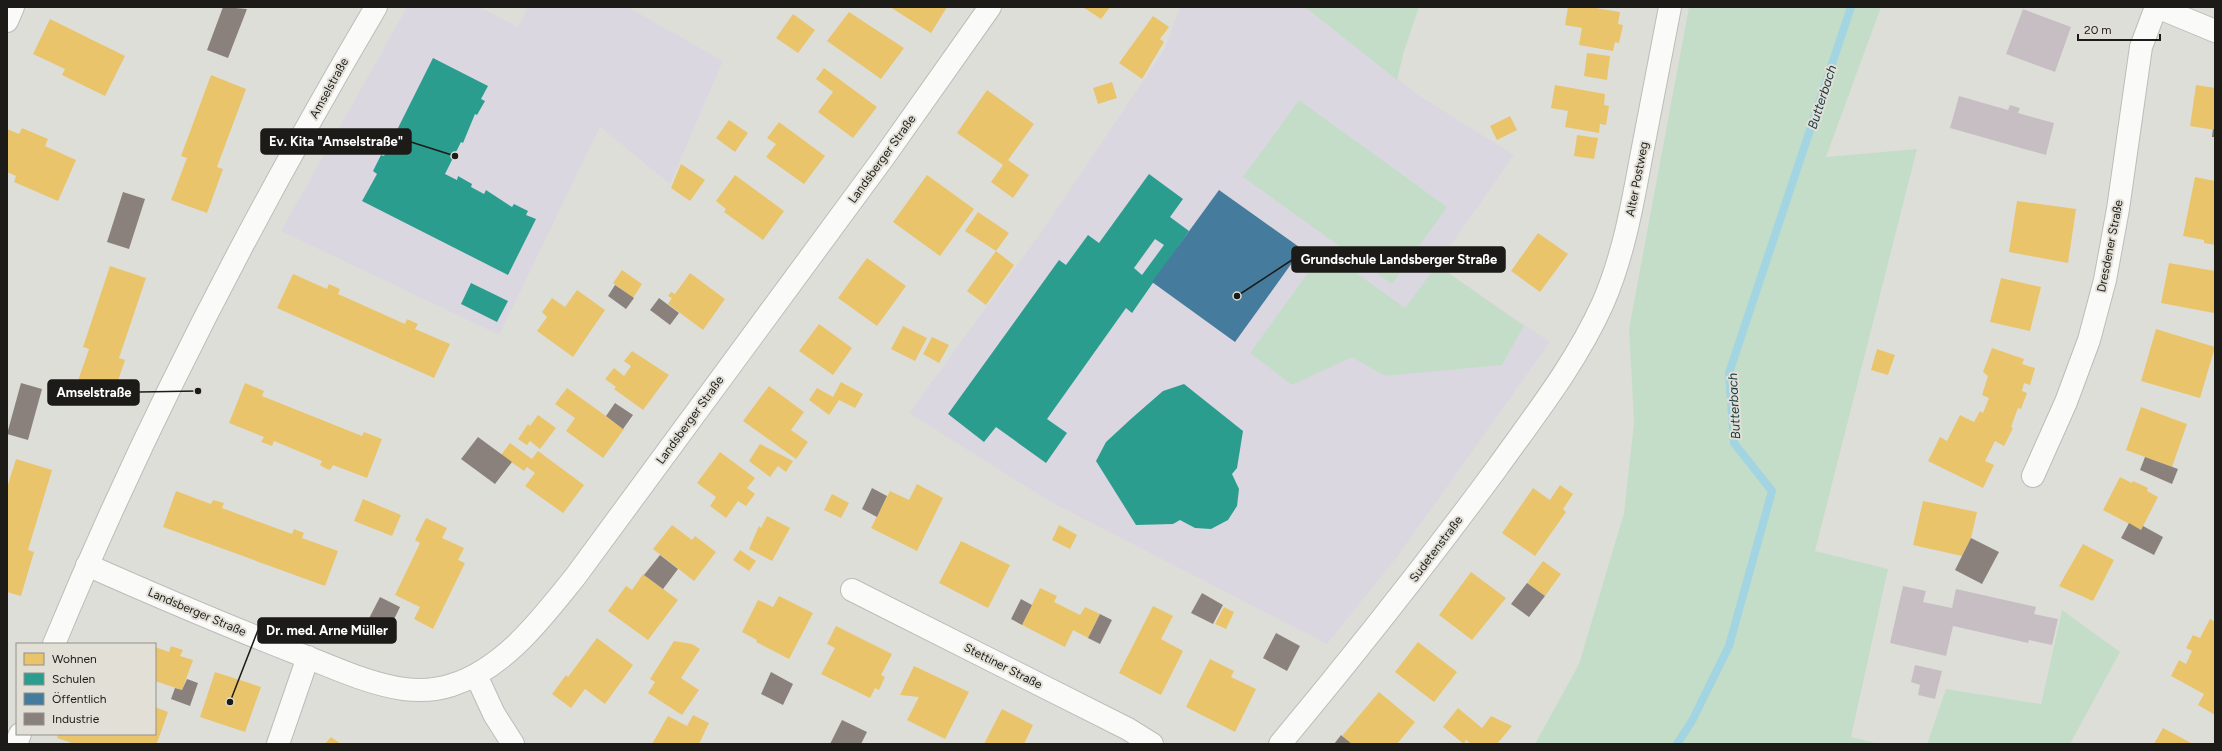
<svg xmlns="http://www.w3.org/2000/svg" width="2222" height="751" font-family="Figtree,sans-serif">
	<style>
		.education { fill: #dbd7e0 }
		.green { fill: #c4ddc9 }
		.homes { fill: #e9c46a }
		.schools { fill: #2a9d8f; fill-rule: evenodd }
		.public { fill: #457b9d }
		.industry { fill: #8a817c }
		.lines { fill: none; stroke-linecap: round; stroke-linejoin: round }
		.stream { stroke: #a2d4e1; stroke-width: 8 }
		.building { fill: #c7bec4 }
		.minor-casing { stroke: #bcbcb8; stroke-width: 24 }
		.minor { stroke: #fafaf9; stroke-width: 22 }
		.labels { text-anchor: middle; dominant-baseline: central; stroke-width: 4; stroke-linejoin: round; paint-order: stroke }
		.street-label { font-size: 12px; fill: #1c1b18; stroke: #e1dfd6 }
		.water-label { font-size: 13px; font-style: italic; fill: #153841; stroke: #e1dfd6 }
		.leader { fill: none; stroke: #1c1b18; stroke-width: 1.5 }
		.callout-dot { fill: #1c1b18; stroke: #e1dfd6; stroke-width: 1.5 }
		.callout { fill: #1c1b18; stroke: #1c1b18; stroke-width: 1.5 }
		.callout-label { font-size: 13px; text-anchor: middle; font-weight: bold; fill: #fff }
	</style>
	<rect width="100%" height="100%" fill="#deded9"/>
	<path class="education" d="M407,7H480L518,27L528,7H628L723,61L670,184L600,127L499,335L281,231Z
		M1180,7H1305L1418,95L1514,155L1437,265L1550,342L1397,557L1327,644L1049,501L909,413L1042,231L1164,50Z"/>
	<path class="green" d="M1305,7H1419L1404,51L1397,80Z
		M1689,7H1881L1826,157L1917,149L1815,551L1888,569L1851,737L1879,744H1535L1579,664L1624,513L1634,422L1629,329Z
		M1299,100L1447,207L1392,284L1243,177Z
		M1324,250L1405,308L1437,265L1524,326L1502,365L1385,376L1352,357L1292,385L1250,353Z
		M2062,610L2120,652L2070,744H1927L1946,689L2041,704Z"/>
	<path class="homes" d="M890,7H947L931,33Z
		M1083,7H1110L1101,19Z
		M1568,7H1589L1620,12L1618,24L1623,25L1619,43L1615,42L1613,51L1579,45L1582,28L1565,25Z
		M849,12L904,48L881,79L827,41Z
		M793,14L815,30L798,53L776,38Z
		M1153,16L1169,27L1160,39L1164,42L1142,79L1119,63Z
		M50,19L125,56L105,96L62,75L65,69L33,54Z
		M1587,53L1610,56L1607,80L1584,76Z
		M824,68L877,107L853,138L818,112L833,92L816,79Z
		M211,75L246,89L217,167L223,169L207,213L171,200L187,158L181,156Z
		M1112,82L1117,98L1098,104L1093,88Z
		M1555,85L1605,94L1604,105L1609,106L1606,125L1600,124L1599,133L1565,127L1568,111L1551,108Z
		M2196,85L2215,88V130L2190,126Z
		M987,90L1034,124L1008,160L1029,175L1013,198L991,182L1003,165L957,133Z
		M1510,116L1517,130L1497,140L1490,126Z
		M729,120L748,133L735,152L716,138Z
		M779,122L825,156L804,184L766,157L776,144L767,138Z
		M22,128L48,139L45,146L76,160L58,201L14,182L16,176L7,172V129L19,134Z
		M1577,135L1598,138L1594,159L1574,156Z
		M681,164L705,180L690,201L671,188Z
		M735,175L784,211L763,240L724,212L726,209L716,201Z
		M927,175L974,209L940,256L893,222Z
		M2195,177L2215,181V245L2204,243V240L2183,236Z
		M2017,201L2076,209L2068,263L2009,252Z
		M978,212L1009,233L996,251L1014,265L986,305L967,291L996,251L965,231Z
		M1538,233L1568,254L1540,292L1511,271Z
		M867,258L906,286L877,326L838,298Z
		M2169,263L2215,271L2214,313L2161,303Z
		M110,266L146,278L119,358L125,360L110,404L74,392L89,349L83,347Z
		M622,270L642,284L633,298L613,283Z
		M690,273L725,299L703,330L668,304L672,298L668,296L671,292L675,294Z
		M293,274L327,289L329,284L340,289L338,294L405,324L407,319L418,324L415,329L450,344L434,378L277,308Z
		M2001,278L2041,287L2030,331L1990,322Z
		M577,290L605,310L573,357L537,331L547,317L542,312L552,298L565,307Z
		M819,324L852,348L833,375L799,351Z
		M903,326L927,338L915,361L891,349Z
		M2156,329L2215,347L2200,398L2141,381Z
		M932,337L949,345L939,363L923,354Z
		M1992,348L2024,359L2022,364L2035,368L2030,385L2024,383L2022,391L2027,393L2021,409L2018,408L2011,427L2013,428L2004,446L1995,441L1985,461L1994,465L1983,488L1928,461L1940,437L1947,441L1960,415L1974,422L1980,411L1983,413L1989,398L1982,395L1988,376L1983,372Z
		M1877,349L1895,355L1888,375L1871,370Z
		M632,351L669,375L643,410L614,389L616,387L605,379L614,368L624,376L631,366L624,361Z
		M841,382L863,394L855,408L839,400L829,415L809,400L817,388L833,397Z
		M245,383L264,391L262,396L362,436L364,432L382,439L367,478L333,465L330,470L325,468L320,465L322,461L274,441L272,446L267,444L261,442L264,437L229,423Z
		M769,386L804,412L791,430L808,442L796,459L743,421Z
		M567,388L624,429L603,458L566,431L575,418L555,404Z
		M2141,407L2187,424L2172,467L2126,450Z
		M538,415L556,428L540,449L530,441L527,445L518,439L528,424L530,426Z
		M510,443L532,459L538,451L584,485L563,513L525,486L535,473L527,467L524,471L501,455Z
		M760,444L793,461L786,472L778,466L770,477L749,461Z
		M720,452L755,478L747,488L755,494L746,506L738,501L726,518L710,506L716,497L697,483Z
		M16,459L52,470L28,550L34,552L21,596L7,592V488Z
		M2120,477L2132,483L2133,481L2148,488L2147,491L2158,497L2141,530L2103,510Z
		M917,484L943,498L917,551L871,528L890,491L909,500Z
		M1560,485L1573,494L1563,509L1566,512L1535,556L1502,533L1533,488L1550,500Z
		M176,491L211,504L213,500L224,503L222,508L292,534L294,529L304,533L302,538L338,551L325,586L163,527Z
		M832,494L849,503L841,518L824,510Z
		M363,499L401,515L392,536L354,521Z
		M1923,501L1977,512L1971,538L1962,556L1913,545Z
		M767,516L790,528L772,561L749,549L759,526L761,528Z
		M426,518L447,528L442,538L464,548L458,560L465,563L433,629L414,619L420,607L395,595L420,543L415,540Z
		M672,525L692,540L695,536L716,552L694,581L653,549Z
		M1059,525L1077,535L1070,549L1052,540Z
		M961,541L1010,565L988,608L939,583Z
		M2083,544L2114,560L2093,601L2059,586Z
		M740,550L756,561L749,571L733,560Z
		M1543,561L1561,574L1545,596L1527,583Z
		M1471,572L1506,598L1472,640L1439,615Z
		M643,574L678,600L648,640L608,611L626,586L632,590Z
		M1040,588L1057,596L1054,602L1080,615L1085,607L1100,614L1088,638L1073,630L1065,647L1022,625Z
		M779,596L813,613L789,659L756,642L757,640L742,632L758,600L773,607Z
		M1153,606L1173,616L1161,639L1183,651L1161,695L1119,673Z
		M1224,607L1234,612L1226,629L1215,624Z
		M2210,619L2215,622V715L2198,705L2204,694L2171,676L2179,660L2186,664L2192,651L2186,648L2193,635L2200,638Z
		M836,626L892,654L881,675L885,677L879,690L875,688L870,698L821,674L835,648L827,644Z
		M597,638L633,665L605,704L585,689L571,708L552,694L566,675L568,677Z
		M674,641L692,644L700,649L681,678L699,690L682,715L648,693L655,682L650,679Z
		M1418,642L1457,672L1434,702L1395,672Z
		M171,646L183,650L180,656L193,660L182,690L155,681V647L169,652Z
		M1210,659L1234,671L1231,677L1256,689L1235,732L1186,707Z
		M914,666L969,692L945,739L907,720L919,697L900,695Z
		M215,672L261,687L245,732L200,717Z
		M1379,692L1415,722L1397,744H1352L1342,736Z
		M155,707L168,712L157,743L75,744L57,738L58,734H155Z
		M1458,708L1482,728L1491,716L1512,726L1497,744H1471L1466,740L1464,744L1443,727Z
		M1002,709L1033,725L1024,744H984Z
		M693,715L709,723L699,744H652L668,716L687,726Z
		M2163,728L2193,744H2154Z
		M331,737L341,744H325Z"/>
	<path class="schools" d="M433,58L488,86L481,99L485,101L477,115L475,114L463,143L461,142L445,174L457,180L458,176L472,184L471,187L484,194L486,190L512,207L514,204L528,211L526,215L536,219L508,275L362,201L377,174L373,171L381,155L384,156Z
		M1149,174L1183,199L1170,217L1189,231L1132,313L1126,308L1047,419L1067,433L1046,463L996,427L984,442L948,414L1059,260L1066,265L1088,235L1099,243ZM1155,239L1164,245L1142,275L1134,268Z
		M471,283L508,301L497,322L461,304Z
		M1184,384L1243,431L1237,468L1232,474L1239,489L1237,506L1228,520L1211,529L1195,528L1180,520L1173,524L1136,525L1096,461L1106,442L1132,418L1163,391Z"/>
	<path class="public" d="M1219,190L1302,249L1235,342L1152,282Z"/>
	<path class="industry" d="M223,7L247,9L228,58L207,50Z
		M2213,129L2215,130V137H2212Z
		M123,192L145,199L129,249L107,242Z
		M615,285L634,298L626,309L608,296Z
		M659,298L679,313L670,325L650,310Z
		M21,383L42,389L28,440L7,434Z
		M615,403L633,415L623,429L606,416Z
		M478,437L512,462L495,484L461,459Z
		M2145,457L2178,469L2172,484L2140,470Z
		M872,488L887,496L877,517L862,509Z
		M2129,523L2141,530L2143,526L2163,537L2154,555L2121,538Z
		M1971,538L1999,552L1982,584L1955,570Z
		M660,555L678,569L663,589L644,575Z
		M1527,583L1545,596L1529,617L1511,604Z
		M1202,593L1223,605L1213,624L1191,613Z
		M380,597L400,607L384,640L363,630Z
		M1021,599L1032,605L1022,625L1011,619Z
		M1100,614L1112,620L1100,644L1088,638Z
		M1276,633L1300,646L1287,671L1263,658Z
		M771,672L793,684L783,705L761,694Z
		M187,679L198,683L190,706L171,699L175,688L182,690Z
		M842,720L867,732L861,744H830Z
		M1341,735L1342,736L1352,744H1334Z"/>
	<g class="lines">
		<path class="stream" d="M1677,744L1692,721L1729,646L1772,491L1734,443L1729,373L1851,7"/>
	</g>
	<path class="building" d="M2023,9L2071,27L2055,72L2006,54Z
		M1959,96L2008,110L2010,105L2020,108L2018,113L2054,123L2046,155L1950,128Z
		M1903,586L1926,591L1923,602L1952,608L1956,589L2036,607L2034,614L2058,619L2052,645L2029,640L2028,643L1953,626L1946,656L1890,643Z
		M1915,665L1942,671L1935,699L1918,695L1920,685L1911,682Z"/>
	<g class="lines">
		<g class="minor-casing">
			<path id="minor" d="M2157,7L2215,31
				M7,21L13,7
				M2033,476L2066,402L2089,340L2105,280L2118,209L2141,47L2156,7
				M87,565C157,596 227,626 299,654C333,667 368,684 404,689C420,691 437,690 452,685C505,668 542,618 575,577L884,157L990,7
				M852,590L1128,729L1152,744
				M54,644C145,424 255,212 376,7
				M476,675L494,714L513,744
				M16,744L20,734
				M278,744L308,657
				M1280,744C1355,654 1427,563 1497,468C1535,415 1576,363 1603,303C1623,257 1632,207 1641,158C1651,108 1660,57 1670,7"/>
		</g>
		<use href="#minor" class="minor"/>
	</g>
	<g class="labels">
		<g class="street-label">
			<text transform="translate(329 88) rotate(-61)">Amselstraße</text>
			<text transform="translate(882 159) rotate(-54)">Landsberger Straße</text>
			<text transform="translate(1637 179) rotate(-79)">Alter Postweg</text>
			<text transform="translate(2110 246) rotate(-79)">Dresdener Straße</text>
			<text transform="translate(690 420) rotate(-54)">Landsberger Straße</text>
			<text transform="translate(1436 549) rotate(-53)">Sudetenstraße</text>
			<text transform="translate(197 612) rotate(23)">Landsberger Straße</text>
			<text transform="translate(1003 666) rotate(27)">Stettiner Straße</text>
		</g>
		<g class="water-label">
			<text transform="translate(1822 97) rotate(-72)">Butterbach</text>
			<text transform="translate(1734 406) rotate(-93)">Butterbach</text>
		</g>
	</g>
	<path class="leader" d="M455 156L411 142M1237 296L1292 260M198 391L139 392M230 702L258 630"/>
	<g class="callout-dot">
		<circle cx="455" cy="156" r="4"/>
		<circle cx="1237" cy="296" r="4"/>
		<circle cx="198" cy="391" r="4"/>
		<circle cx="230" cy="702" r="4"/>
	</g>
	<g class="callout">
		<rect x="261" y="129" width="150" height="25" rx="4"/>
		<rect x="1292" y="247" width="213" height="25" rx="4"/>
		<rect x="48" y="380" width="91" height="25" rx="4"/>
		<rect x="258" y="618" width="138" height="25" rx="4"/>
	</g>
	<g class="callout-label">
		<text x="336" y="146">Ev. Kita "Amselstraße"</text>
		<text x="1399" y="264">Grundschule Landsberger Straße</text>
		<text x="94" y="397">Amselstraße</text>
		<text x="327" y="635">Dr. med. Arne Müller</text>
	</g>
	<rect width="2222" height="751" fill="none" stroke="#1c1b18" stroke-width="16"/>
	<rect x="16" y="643" width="140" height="92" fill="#e1dfd6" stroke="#92918a"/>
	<rect x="24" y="653" width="20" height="12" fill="#e9c46a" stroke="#92918a"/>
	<text x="52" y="663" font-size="12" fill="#1c1b18">Wohnen</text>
	<rect x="24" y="673" width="20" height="12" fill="#2a9d8f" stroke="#92918a"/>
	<text x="52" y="683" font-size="12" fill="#1c1b18">Schulen</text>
	<rect x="24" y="693" width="20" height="12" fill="#457b9d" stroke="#92918a"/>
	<text x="52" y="703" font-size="12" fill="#1c1b18">Öffentlich</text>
	<rect x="24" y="713" width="20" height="12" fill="#8a817c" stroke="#92918a"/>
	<text x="52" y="723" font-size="12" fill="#1c1b18">Industrie</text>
	<path d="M2078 34v6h82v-6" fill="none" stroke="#1c1b18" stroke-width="2"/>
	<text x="2084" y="34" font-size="12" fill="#1c1b18" stroke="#e1dfd6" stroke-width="3" paint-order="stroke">20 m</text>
</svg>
